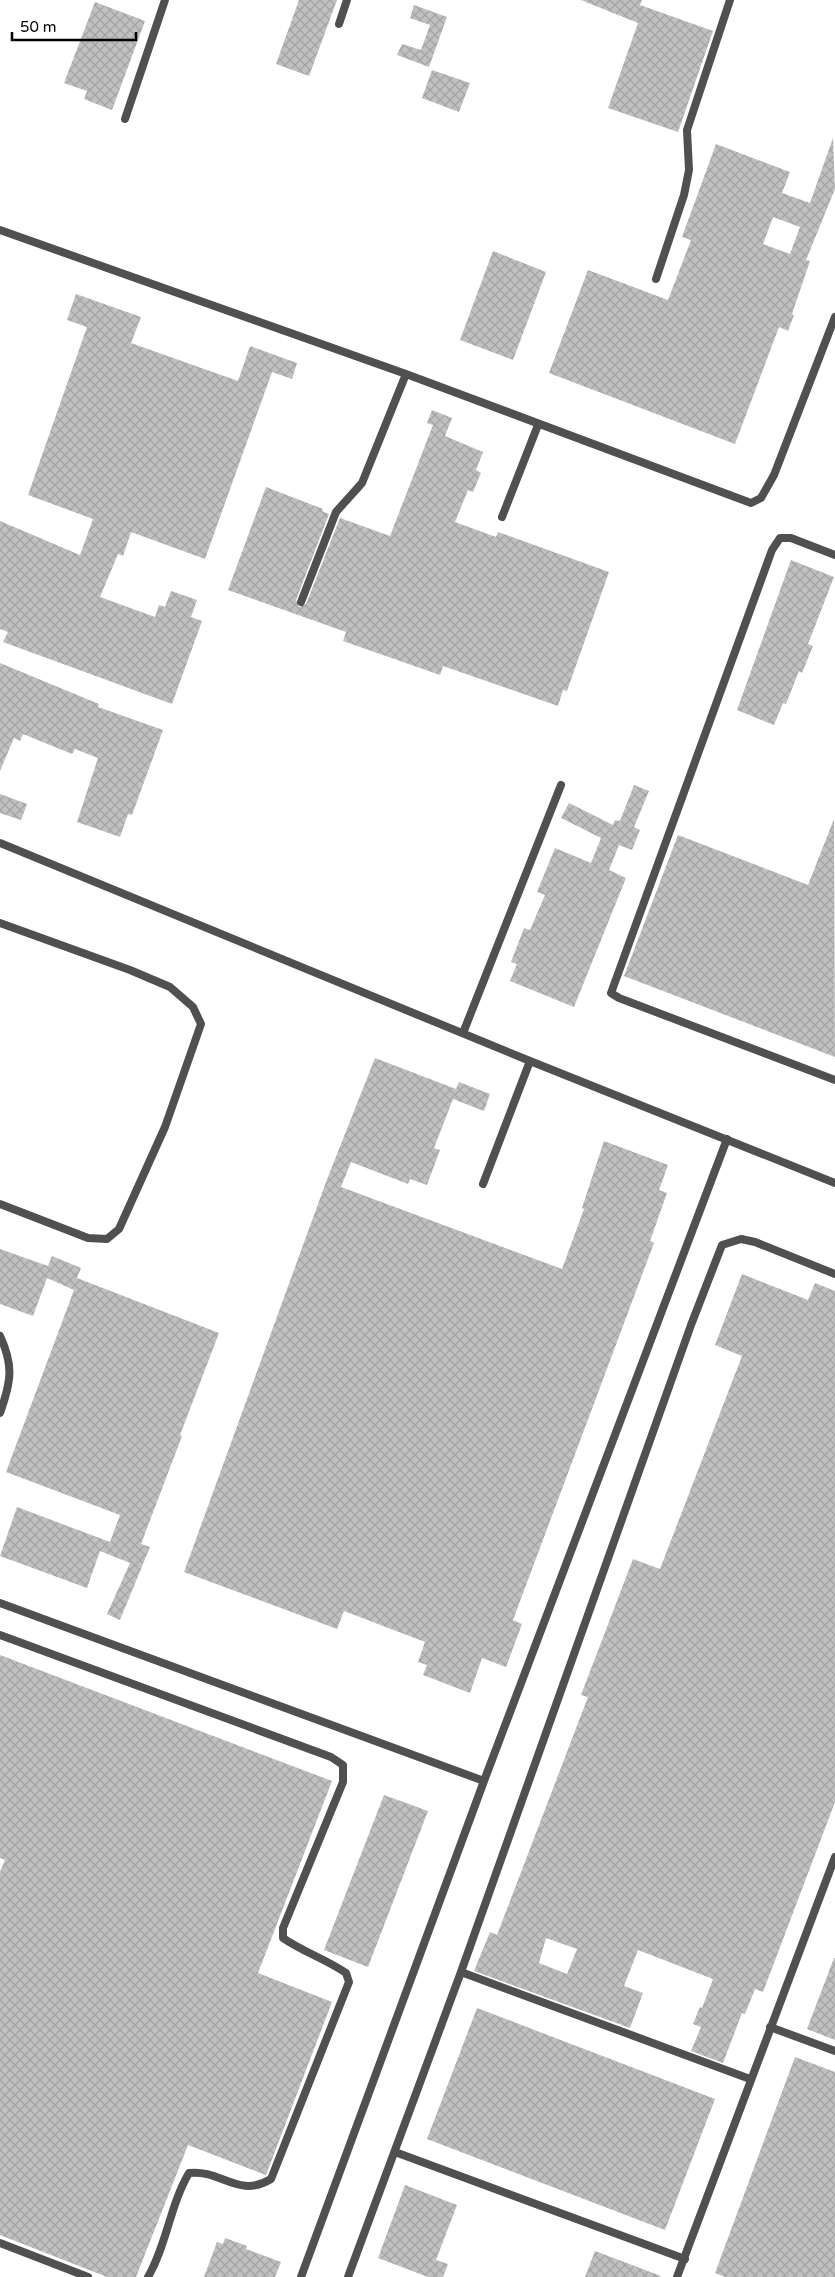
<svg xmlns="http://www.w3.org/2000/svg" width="835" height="2277" font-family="'Varela Round',sans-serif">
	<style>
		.building { fill: url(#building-cross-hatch); fill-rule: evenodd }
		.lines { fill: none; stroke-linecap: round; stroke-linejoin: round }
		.lane { stroke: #505050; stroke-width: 8 }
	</style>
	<defs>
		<pattern id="building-cross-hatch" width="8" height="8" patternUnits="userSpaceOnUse" patternTransform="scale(1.25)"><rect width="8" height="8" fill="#c0c0c0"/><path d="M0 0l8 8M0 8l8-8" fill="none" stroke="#a3a3a3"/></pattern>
	</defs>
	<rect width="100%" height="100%" fill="#fff"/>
	<path class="building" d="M299,0H337L309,76L276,64Z
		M581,0H642L640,5L713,31L678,132L608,108L638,23Z
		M95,2L145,21L112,110L84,99L87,91L64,83Z
		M414,5L447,17L429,67L397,55L402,44L421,50L430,25L410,18Z
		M432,70L470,83L459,112L422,98Z
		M833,138L835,189L806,260L810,261L792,314L794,315L788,331L779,327L735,444L549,373L588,270L668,300L691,240L682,237L716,144L790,172L782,193L810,203ZM773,217L800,227L790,254L763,244Z
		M493,251L546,272L513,360L460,340Z
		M76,294L141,317L131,343L238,381L250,346L297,363L292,379L272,372L205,559L131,532L123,556L118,554L100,597L155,617L159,605L165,607L171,591L197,600L191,617L202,621L172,704L3,642L8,632L0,629V521L80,555L93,519L28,495L87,327L67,320Z
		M432,410L452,418L445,436L483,452L476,470L481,473L473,492L468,490L455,522L496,537L498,532L609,572L567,691L563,690L558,706L443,666L440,675L343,641L346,632L228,590L266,487L323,509L322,511L329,514L296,600L299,607L306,604L340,518L390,536L433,425L427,423Z
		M791,560L834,577L808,644L813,646L802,673L799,671L786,704L783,703L774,725L737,710Z
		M0,663L99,704L98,707L163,730L132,815L128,814L120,837L77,822L98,758L75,749L72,754L23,734L20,741L14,738L0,771Z
		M634,785L649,791L634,827L640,830L632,850L619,845L609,870L626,878L574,1007L510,981L517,964L511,962L524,928L530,930L545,895L537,892L555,848L591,863L601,838L561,818L569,803L613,825L615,820L620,821Z
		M0,794L27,804L21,820L0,813Z
		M834,819L835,1057L624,976L678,835L808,885Z
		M375,1058L456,1089L459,1082L490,1094L484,1111L453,1099L434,1148L440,1150L427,1185L410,1179L408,1184L351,1162L341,1187L562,1269L584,1209L582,1208L604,1141L668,1165L659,1190L667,1193L650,1241L654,1243L513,1620L522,1624L506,1667L482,1658L470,1693L423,1675L427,1665L418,1662L425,1642L344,1611L337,1629L184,1572L326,1182Z
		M0,1249L48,1266L52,1256L81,1268L77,1278L219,1333L180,1435L182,1436L141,1544L150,1547L120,1620L107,1614L130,1563L100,1551L87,1588L0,1556L17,1507L110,1542L120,1515L6,1472L74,1290L47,1278L33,1316L0,1304Z
		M742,1274L808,1300L815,1283L835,1291V1802L763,1992L755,1989L745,2014L742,2013L723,2063L691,2051L701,2027L693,2024L700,2007L702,2008L713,1979L638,1950L624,1986L643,1993L630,2028L474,1971L490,1932L497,1935L588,1697L581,1695L633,1559L660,1569L742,1356L715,1345ZM546,1938L577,1949L567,1974L539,1963Z
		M0,1655L332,1781L258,1973L332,2002L266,2175L188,2145L136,2277H107L0,2235V1872L5,1860L0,1858Z
		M384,1795L428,1811L368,1967L324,1950Z
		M834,1958H835V2040L807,2029Z
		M477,2008L715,2099L665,2230L427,2139Z
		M795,2057L835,2072V2277H725L715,2273Z
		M405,2185L457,2205L436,2260L448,2264L443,2277H428L378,2258Z
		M225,2238L247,2246L246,2249L281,2262L275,2277H204L217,2242L223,2244Z
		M595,2251L661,2276L660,2277H585Z"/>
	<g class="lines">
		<path class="lane" d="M339,24L347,0
			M125,119L165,0
			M0,230L406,374L751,503L761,498L774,475L835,317
			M656,279L684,195L689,170L687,130L730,0
			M502,517L538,425
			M835,555L791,538H780L772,550L611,993L619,998L835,1080
			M301,602L336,512L362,483L406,374
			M0,843L530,1061L835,1183
			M0,923L130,970L170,987L193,1007L201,1024L165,1127L119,1229L107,1239L88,1238L0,1204
			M463,1033L561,785
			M483,1184L530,1061
			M0,1336C14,1366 11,1382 0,1413
			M0,1603L484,1781
			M0,1635L331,1757L343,1765V1782L283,1928V1938C303,1952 326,1959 346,1973L349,1982L271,2179C238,2199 221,2169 189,2173C170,2205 167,2244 148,2277
			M461,1972L750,2079
			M770,2027L835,2051
			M395,2152L685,2259
			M0,2243L88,2277
			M301,2277L484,1781L727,1139
			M348,2277L461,1972L691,1325L722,1245L741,1239L755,1242L835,1274
			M677,2277L835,1857"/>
	</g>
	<path d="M12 32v8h124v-8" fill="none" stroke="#000000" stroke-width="2.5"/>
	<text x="20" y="32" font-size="15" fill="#000000" stroke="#ffffff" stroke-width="4" paint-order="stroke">50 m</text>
</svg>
